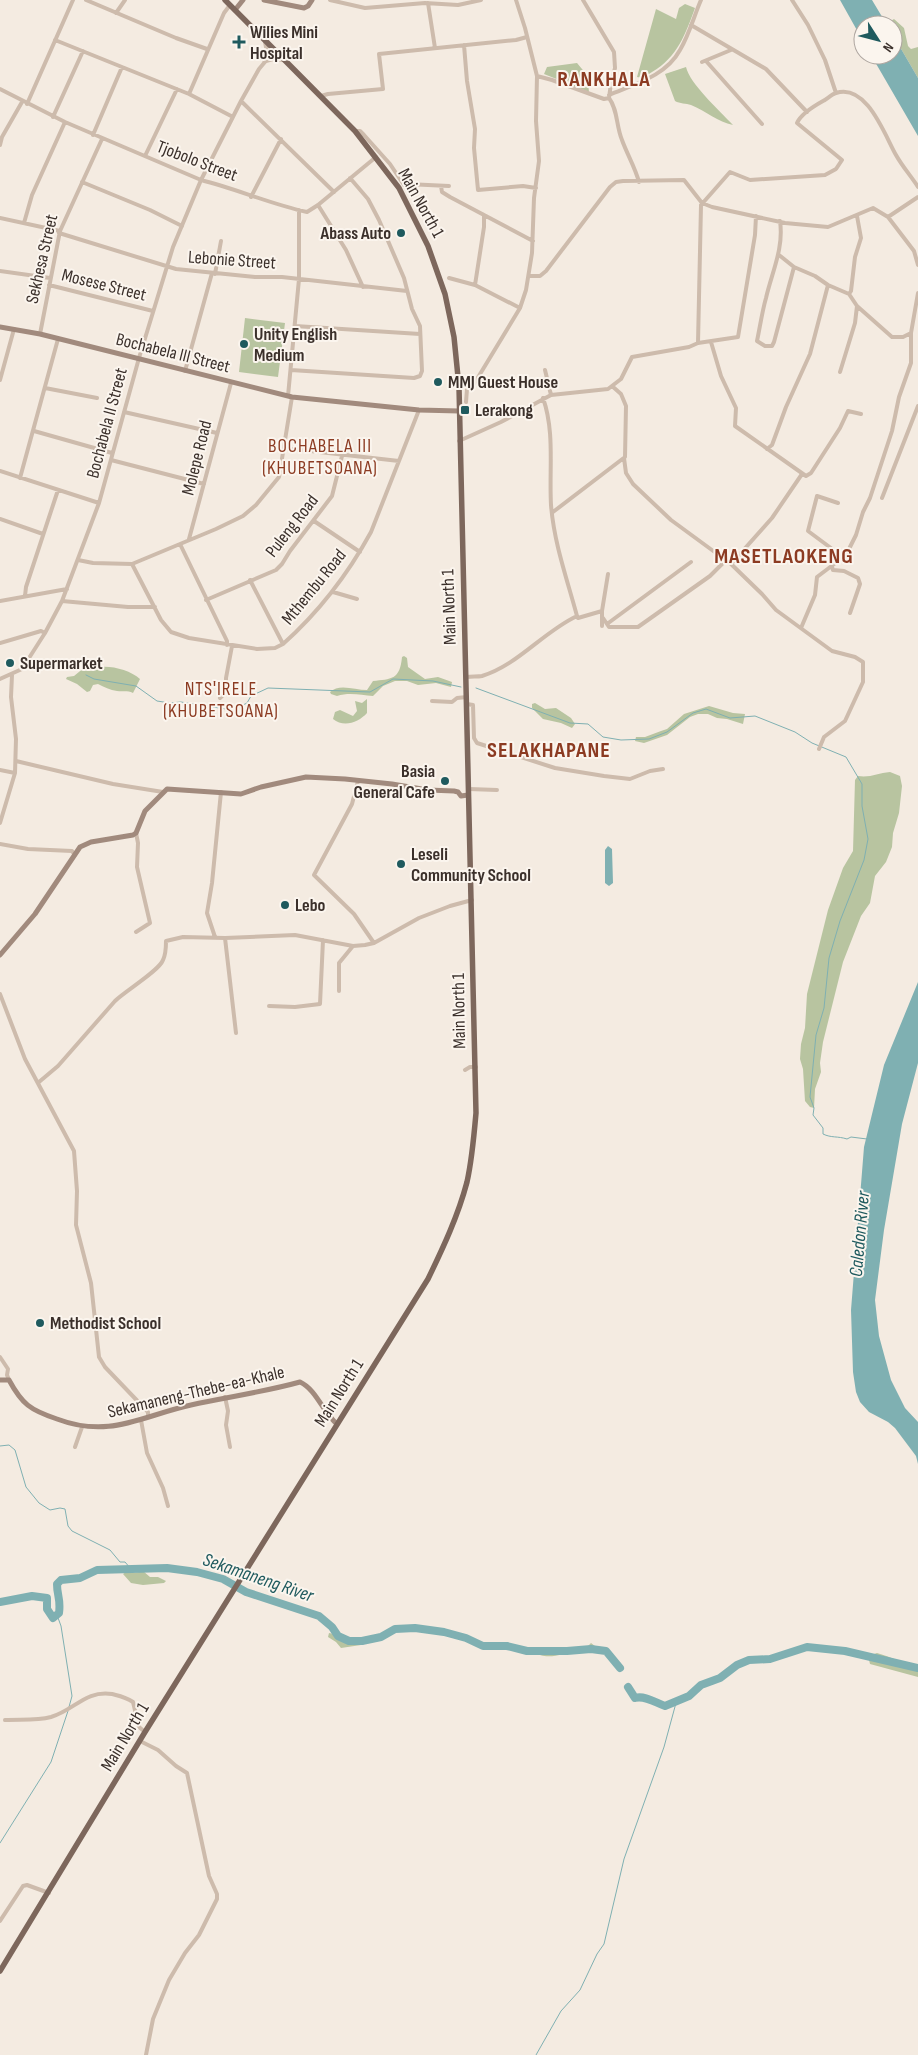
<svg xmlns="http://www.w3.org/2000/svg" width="918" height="2055" font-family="'Sofia Sans Condensed',sans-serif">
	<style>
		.green { fill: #b8c4a0 }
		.water { fill: #7fb0b2 }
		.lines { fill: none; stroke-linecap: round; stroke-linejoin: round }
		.stream { stroke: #7fb0b2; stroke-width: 1 }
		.river { stroke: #7fb0b2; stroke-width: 8 }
		.street { stroke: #cdbbac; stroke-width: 4 }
		.secondary { stroke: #a18a7d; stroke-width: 5 }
		.primary { stroke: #7d675c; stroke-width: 5.5 }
		.poi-dot { fill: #1f5a5e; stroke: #fbf5ee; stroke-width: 2 }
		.labels { text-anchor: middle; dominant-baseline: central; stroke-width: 4; stroke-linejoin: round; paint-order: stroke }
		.poi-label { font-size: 18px; font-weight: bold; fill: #3b302b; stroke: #fbf5ee; text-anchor: start }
		.street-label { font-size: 18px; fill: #3b302b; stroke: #fbf5ee }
		.neighbourhood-label { font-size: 19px; letter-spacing: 1px; fill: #8c3b22; stroke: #fbf5ee }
		.water-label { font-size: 19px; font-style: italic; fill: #1f5a5e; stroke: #fbf5ee }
		.district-label { font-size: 22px; font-weight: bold; letter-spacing: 1px; fill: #8c3b22; stroke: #fbf5ee }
	</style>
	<rect width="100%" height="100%" fill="#f4ebe1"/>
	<path class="green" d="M685,4L695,8C686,33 677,58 652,72C647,75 643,78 637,77L656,9L676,19L679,8Z
		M894,19L904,28L908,46L911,49L918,47V78L893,35V25L886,24Z
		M577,63L587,75L589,92L544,74L547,67Z
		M686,67C690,84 719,110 733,125C718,122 706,111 691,105C686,103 680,104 675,101L665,74Z
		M245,318L285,323L278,377L239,372Z
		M404,656L407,658L408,667L425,679L438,677L452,682L451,687L436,683L418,685L407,681H395L383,686L373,696C361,695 349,692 337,696L331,694L330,692C339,683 355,690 367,690L373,681C391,679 400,680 402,657Z
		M85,667C91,670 94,668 101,667C114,666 131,671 140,679L133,693C127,690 123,692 117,691C110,690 104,687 98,684L93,685L90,691L87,692L77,684L66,679L67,677L74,676Z
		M367,699V713C359,722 344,728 333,719L335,712L340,710L353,716L357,711L355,701L362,703Z
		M535,703L545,709L556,708L571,718L575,724L572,728L561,723L543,719L532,708V704Z
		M709,706L733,713L745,714L743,724L727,719L717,718L708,714H698L690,717L667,735L644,743L635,741L636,737H645L661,731L667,729L684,714Z
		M890,772L900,776L902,786L899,813L893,833L892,847L886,862L875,876L870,903L861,916L843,962L823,1042L820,1063L821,1072L815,1089L814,1108L810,1107L805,1101L803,1069L800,1059L801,1044L805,1028L807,994L828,910L843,868L853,851L855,780L858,776C870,778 878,773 890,772Z
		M143,1571L150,1577H158L166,1581L164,1583L143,1585L131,1583L123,1574L126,1572L135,1573Z
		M329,1633C338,1635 351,1639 360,1640C367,1641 373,1637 379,1636L380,1639L361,1645L341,1648L336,1642L328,1637Z
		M591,1643L600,1650C592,1653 584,1649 576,1651C564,1653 545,1662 534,1651L537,1650C553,1655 568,1647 585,1649Z
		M877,1653C892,1657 904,1664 918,1668V1677L870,1664L868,1656Z"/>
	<path class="water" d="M840,0H872L887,25H863V41Z
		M893,35L918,78V136L871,55H893Z
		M608,846L612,849L613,883L609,886L605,883V850Z
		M918,982V1063L902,1124L884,1230L875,1300L879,1336L891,1380L905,1408L918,1422V1464L916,1456L895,1428L888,1422L869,1412L860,1402L856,1392L853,1372L851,1310L864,1147L884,1065Z"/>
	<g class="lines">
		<path class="stream" d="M86,675L94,679L136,686L157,701L170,703L181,702L226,709L241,706L247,703L251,696L268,688L370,692L393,679L433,681L461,687
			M476,688L570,723L588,724L603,737L621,740L649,739L667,732L693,713L706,709L730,718L755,716L795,732L812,743L846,757L862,784V806L868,839L864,860L840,921L829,958L824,1008L816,1035L810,1097L814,1108L813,1115L823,1128V1134C831,1138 838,1136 847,1139L851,1137L867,1139
			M0,1446L9,1445L15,1450L26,1487L39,1503L50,1510L60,1508L65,1509L68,1526L72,1531L110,1550L120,1562H125L131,1569
			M57,1615L61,1626L72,1696L69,1707
			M0,1843L51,1762L68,1711
			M536,2055L561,2011L580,1990L597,1954L604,1944L624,1859L664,1747L676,1703"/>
		<path class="river" d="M0,1602L32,1596L47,1598V1609L53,1618L59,1613C61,1599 57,1596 57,1584L61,1580L80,1578L97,1570L167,1568L197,1572L223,1579L246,1592L319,1616L332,1627L338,1636L349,1641H362L381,1637L395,1629L415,1628L444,1632L466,1638L483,1646H507L527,1651H567L591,1649L606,1651L620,1668
			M628,1687L635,1698C645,1695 656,1703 665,1706L689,1696L701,1685L720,1678L737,1665L749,1660L770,1659L807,1647L845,1651L918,1668"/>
		<path class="street" d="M86,0L176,38L207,49
			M330,0L365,8L425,3L458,5L481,0
			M583,0L614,52L615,68L611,83L609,98C618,110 616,126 622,140C627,154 635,167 639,182
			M792,0L808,25L825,60L836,93
			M428,3L435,48
			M116,13L125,0
			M691,25L766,69L807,112
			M55,40L189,94L224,13L230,5
			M464,45L467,81L475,129L474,148L478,190L523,186L536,188
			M264,60L267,52L265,42
			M266,61L273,59L284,60
			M706,61L762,124
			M702,62L731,50
			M537,76L552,80L604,99L609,98
			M0,89L65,122L201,180C237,189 270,204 307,212L318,205L376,157
			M189,94L233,117
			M609,95C635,84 666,76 680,50C689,35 694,16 701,0
			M321,96L328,94L383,89L379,54L516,40L527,37
			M241,101L334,192
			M27,104L73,0
			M53,117L83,51
			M355,131H360L364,135L390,164L404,185L407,184L449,186
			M93,135L122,67
			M0,145L2,137L22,102
			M145,156L177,89
			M82,182L150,210L182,226
			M441,186L442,192L450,197L533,241
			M251,197L281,139
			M918,197L888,217L914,251L918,265
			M318,205L346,250L363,287
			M0,218L60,231
			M780,221C784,248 772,272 766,298C762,312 760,327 757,341L765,346H772L774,342L794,267
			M24,223L32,195L65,122
			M59,233L176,269L255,277H282L407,291
			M779,255L794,267L815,276L828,285L849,294L857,306L892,337H903L911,333
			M0,271L50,278
			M215,274L221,241
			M530,276H540L546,271L610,187L616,182L623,181L684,180L702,203L712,207L785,223L828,227L873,208L888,217
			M449,278L475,285L520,308
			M49,285L153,311
			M475,285L484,227V216
			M849,294L851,291L855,257L861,238L857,216
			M295,326L420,334
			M40,334L60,231L102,139
			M711,342L721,376L736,408L735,426L806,476L811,473L840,428L848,411L861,414
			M698,343L701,205L730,172L750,180L825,175L836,169L842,160L797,123C801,114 814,106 823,101C827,99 832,94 836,93C867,83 885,136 896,155C902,166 911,176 918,187
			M291,370L414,378L420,376L422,371L420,326L412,309L404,278L379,220L368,199L350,178
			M545,370L551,395
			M185,371L212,273
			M840,372L855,323L857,306
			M0,380L14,329
			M45,388L97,398
			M288,396L299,279V210
			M466,402L467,389L474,384L520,308L526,290L532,253L534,198L539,161L536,121L537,76L525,28L516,0
			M124,412L217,433
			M34,431L112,453
			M459,441L501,422L551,395L608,389L621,379L632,357L689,347L698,343L738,337L755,235L756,216
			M284,448L399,461
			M767,449L772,445L786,407L810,354L828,285
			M624,458L626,473L633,484L671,520L731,564L762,594L776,610L832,651L855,657L863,662V682L845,721L824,737L819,749
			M111,460L204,484
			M0,471L99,503
			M20,478L58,339
			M882,498L918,406
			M838,503L817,496L808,531L843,557
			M553,512L625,457L626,406L621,394L612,386
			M0,519L43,534
			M314,521L360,552
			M189,539L231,383
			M180,544L227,641V645
			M78,560L93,563L132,564L216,529L243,516L256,505L279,477L292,397
			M132,564L161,620L171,632L189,638L257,649L275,648L283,644C319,612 348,574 371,532L419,410
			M731,564L772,518L802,474
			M832,567L833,570L844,571L858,578L860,584L850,613
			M250,580L283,644
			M333,592L357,599
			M25,596L26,587L58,490
			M206,600L276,570L282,564L290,551L332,496L342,456
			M0,601L67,589
			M62,601L128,607H155
			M577,616L578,618L602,611
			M603,618L607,624L691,562
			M607,624L609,627H638L710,576L725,561
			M602,626V611L608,574
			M801,628L815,595L817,577L846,555L856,535L863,512L870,498L892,431L899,397L911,363V333L918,293
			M0,643L41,631L45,633
			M466,677C472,676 477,677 482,676C518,665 543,632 577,616C567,579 554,543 551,505C549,469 555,432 543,398
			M0,679L22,669L45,633L62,601L99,503L139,358L173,247L201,180L241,101L259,69L275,50
			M220,698L226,692V678L232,646
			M432,701L452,702L457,698L467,697
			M467,704L473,705L474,738L477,743L555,768L604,776L630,779L650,771L663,769
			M16,761L113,784L163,792
			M0,770L15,773
			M358,781L352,804L314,875L354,914L374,943
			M469,789L497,790
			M0,823L15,773L16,739L11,697L12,675
			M136,833L138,843L137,867L150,923L136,932
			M0,844L28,849L72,851L75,855
			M215,937L207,913L212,883L221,792
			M225,938L236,1033
			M339,991V963L353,946
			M0,994L25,1059L74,1151L77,1191L76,1225L91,1283L99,1357L105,1367L148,1412V1417
			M269,1006L295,1007L320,1004L323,940
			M465,1070L470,1067H476
			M39,1082L58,1066L115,1001C125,991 159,971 163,960C166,954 166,947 166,941L183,937L225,938L295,935L353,946L365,945L374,943L419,918L450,906L472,900
			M0,1357L8,1369L7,1375L9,1380
			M225,1397L228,1411L226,1425L230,1447
			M141,1420L147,1453L163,1488L168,1506
			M75,1447L82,1427
			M5,1720C20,1719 36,1721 51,1717C75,1710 85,1690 112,1694C120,1696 126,1697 133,1702L139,1727L145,1732
			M140,1741L158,1750L176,1766L187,1773L209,1876L217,1894V1899L199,1935L185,1953L169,1980L153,2019L146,2055
			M0,1921L23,1886L27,1885L49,1893"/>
		<path class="secondary" d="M264,0L304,8L308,6L312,0
			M235,10L243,0
			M0,327L40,334L292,397L419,410L459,411
			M0,955L35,914L80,847L91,842L133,835L136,833L145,811L167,789L241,794L261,787L306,777L345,779L392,784L428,790L454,791L458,792L461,796L468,795
			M0,1380H9C22,1404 30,1410 57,1419C110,1439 141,1416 191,1405C227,1397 264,1392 300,1382C317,1390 323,1413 337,1424"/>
		<path class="primary" d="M0,1971L145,1732L428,1279C443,1248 458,1216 467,1182C472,1160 474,1136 476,1113L459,387L454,337L445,294L428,246L399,188L355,131L225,0"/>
	</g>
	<g class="poi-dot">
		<path d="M236.5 34.5h5v5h5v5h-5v5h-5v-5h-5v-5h5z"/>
		<circle cx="401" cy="233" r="5"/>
		<circle cx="244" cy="344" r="5"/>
		<circle cx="438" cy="382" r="5"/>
		<rect x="460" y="405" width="10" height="10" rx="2.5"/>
		<circle cx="10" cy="663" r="5"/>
		<circle cx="445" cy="781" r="5"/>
		<circle cx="401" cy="864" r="5"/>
		<circle cx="285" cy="905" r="5"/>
		<circle cx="40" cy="1323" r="5"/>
	</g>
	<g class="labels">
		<g class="poi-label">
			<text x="250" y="32">Wilies Mini<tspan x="250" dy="21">Hospital</tspan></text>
			<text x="391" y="233" text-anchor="end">Abass Auto</text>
			<text x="254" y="334">Unity English<tspan x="254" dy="21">Medium</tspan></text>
			<text x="448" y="382">MMJ Guest House</text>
			<text x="475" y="410">Lerakong</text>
			<text x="20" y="663">Supermarket</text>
			<text x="435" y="771" text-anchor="end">Basia<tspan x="435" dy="21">General Cafe</tspan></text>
			<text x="411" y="854">Leseli<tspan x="411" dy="21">Community School</tspan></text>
			<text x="295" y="905">Lebo</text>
			<text x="50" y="1323">Methodist School</text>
		</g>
		<g class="street-label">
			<text transform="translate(197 161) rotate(21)">Tjobolo Street</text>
			<text transform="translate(421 203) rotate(61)">Main North 1</text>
			<text transform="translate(42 259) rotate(-77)">Sekhesa Street</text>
			<text transform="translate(232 260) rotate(4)">Lebonie Street</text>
			<text transform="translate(104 285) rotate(14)">Mosese Street</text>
			<text transform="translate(173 353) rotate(14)">Bochabela III Street</text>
			<text transform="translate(107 423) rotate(-75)">Bochabela II Street</text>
			<text transform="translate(197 458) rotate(-76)">Molepe Road</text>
			<text transform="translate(292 526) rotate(-52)">Puleng Road</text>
			<text transform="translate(314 587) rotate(-51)">Mthembu Road</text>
			<text transform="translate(449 607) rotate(-92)">Main North 1</text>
			<text transform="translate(459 1011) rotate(-91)">Main North 1</text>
			<text transform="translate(196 1392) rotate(-13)">Sekamaneng-Thebe-ea-Khale</text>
			<text transform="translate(339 1393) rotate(-58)">Main North 1</text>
			<text transform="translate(125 1737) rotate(-59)">Main North 1</text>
		</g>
		<g class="neighbourhood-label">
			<text x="320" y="446">BOCHABELA III<tspan x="320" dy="22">(KHUBETSOANA)</tspan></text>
			<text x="221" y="689">NTS'IRELE<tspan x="221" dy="22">(KHUBETSOANA)</tspan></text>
		</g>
		<g class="water-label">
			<text transform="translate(860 1234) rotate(-85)">Caledon River</text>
			<text transform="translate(258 1578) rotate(19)">Sekamaneng River</text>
		</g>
		<g class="district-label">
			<text x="604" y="79">RANKHALA</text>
			<text x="784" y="556">MASETLAOKENG</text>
			<text x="549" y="750">SELAKHAPANE</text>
		</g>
	</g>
	<g transform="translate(878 40) rotate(126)"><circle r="24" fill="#fbf5ee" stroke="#aea6a0"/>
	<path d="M0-4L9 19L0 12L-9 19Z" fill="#1f5a5e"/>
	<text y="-8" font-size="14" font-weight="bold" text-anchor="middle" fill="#3b302b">N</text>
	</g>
</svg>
